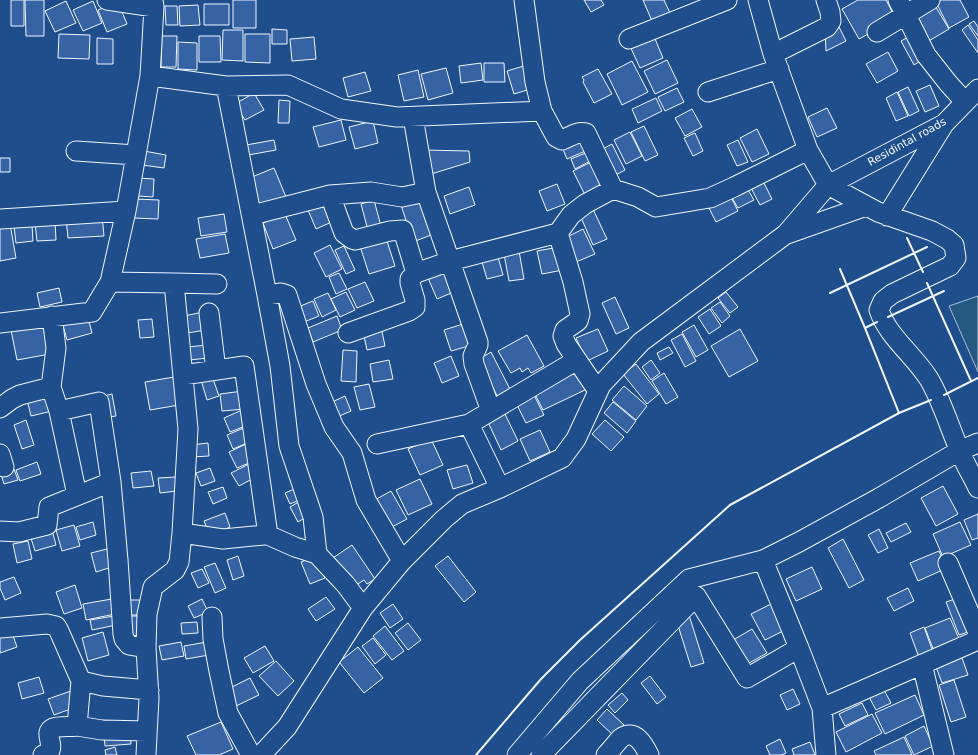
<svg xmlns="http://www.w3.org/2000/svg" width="978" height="755" font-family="'DejaVu Sans',sans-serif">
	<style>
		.green { fill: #245a82; stroke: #a8bbd7 }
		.building { fill: #3563a3; stroke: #f2f6ff }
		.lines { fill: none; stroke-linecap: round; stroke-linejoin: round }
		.minor-casing { stroke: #f2f6ff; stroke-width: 21 }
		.minor { stroke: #1f4e8c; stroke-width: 19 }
		.wall { stroke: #f2f6ff; stroke-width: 2 }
		.labels { text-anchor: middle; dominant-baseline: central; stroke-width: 3; stroke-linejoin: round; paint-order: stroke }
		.street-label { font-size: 11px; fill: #f2f6ff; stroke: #1f4e8c }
	</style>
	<rect width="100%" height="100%" fill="#1f4e8c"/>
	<path class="green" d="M978,296V372L949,306Z"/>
	<path class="building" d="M11,0H24V26H11Z
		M25,0H44V36H26Z
		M233,0H256V28H233Z
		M584,0H601L604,5L591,12Z
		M643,0H664L670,13L652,21Z
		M858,0H886L896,19L859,39L842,9Z
		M940,0H960L969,17L949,28L936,2Z
		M66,1L76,23L55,32L45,11Z
		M93,1L102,23L83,31L73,10Z
		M118,2L127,24L107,32L98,10Z
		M204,4H229V25H204Z
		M934,4L949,29L927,42L912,17Z
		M198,5L200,25L180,26L179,6Z
		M165,6H177L178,25H166Z
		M836,21L846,41L826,51L825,29Z
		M974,21L978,27V36L969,24Z
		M968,25L978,40V53L962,30Z
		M272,29L287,30V44H272Z
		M223,30H243V61L222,60Z
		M59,34L90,35L89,59L58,58Z
		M245,34H270V63L245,62Z
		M653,34L663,58L640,68L629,44Z
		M912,35L925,58L914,65L901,41Z
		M162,36H177L176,67H161Z
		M199,36H220L221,62H199Z
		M314,37L316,59L292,61L290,39Z
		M97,38L113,39V64H97Z
		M178,42L197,43V70L178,69Z
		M888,52L898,71L877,83L866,64Z
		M667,60L678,83L655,94L644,71Z
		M632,61L648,92L622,105L607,74Z
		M481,63L483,80L461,83L459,66Z
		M484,63H504L505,82H484Z
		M527,65L534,88L514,94L507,71Z
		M446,68L453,93L428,100L421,74Z
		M598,69L612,94L594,103L583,82L584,80L582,77Z
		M418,70L424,97L404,101L398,75Z
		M365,72L371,91L348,97L343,78Z
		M930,85L939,106L925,112L916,91Z
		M908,87L919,111L909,116L898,92Z
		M677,88L684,102L665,111L658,97Z
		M897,92L908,116L896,121L886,98Z
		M254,93L264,110L245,120L235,104Z
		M656,98L662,111L638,123L632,109Z
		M279,100L290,101L289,123H278Z
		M827,108L837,128L817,137L808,117Z
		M692,109L702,127L685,136L675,118Z
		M341,120L346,140L319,147L313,127Z
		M373,121L378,143L355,149L349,127Z
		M644,126L658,155L645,161L631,132Z
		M757,129L769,154L752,162L740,138Z
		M630,132L642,156L626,164L614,140Z
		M695,133L703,151L693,156L684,138Z
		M583,135L590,149L567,159L561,144Z
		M274,140L276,150L248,155L246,145Z
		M738,140L748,162L737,166L727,145Z
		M612,144L625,170L612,177L599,151Z
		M424,150L469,151L470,162L428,175Z
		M144,151L166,155L164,168L142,165Z
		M588,152L592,160L575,169L571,159Z
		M0,158H10V172H0Z
		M593,161L605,185L585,195L573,171Z
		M274,168L286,197L258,207L247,179Z
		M139,178L154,179L153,197L138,196Z
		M762,179L772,199L760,205L750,186Z
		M557,184L565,204L547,211L539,191Z
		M469,187L475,205L450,214L444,196Z
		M747,188L754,200L738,208L731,196Z
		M731,197L738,211L716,222L709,208Z
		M135,199L159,200L158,219L134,218Z
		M418,199L431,235L413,242L401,205Z
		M374,200L382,230L369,234L361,204Z
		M326,202L334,221L316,229L308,210Z
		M592,207L607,239L593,245L579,213Z
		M224,214L227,232L201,236L198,218Z
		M285,214L296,240L273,249L263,223Z
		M102,215L104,236L68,238L66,218Z
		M55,221L56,240L37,241L35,223Z
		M10,224L16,258L0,261V226Z
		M32,225L33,241L16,243L14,226Z
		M583,229L595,254L576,262L565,238Z
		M225,234L229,253L200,258L196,239Z
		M386,238L395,266L369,274L360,246Z
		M330,245L342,269L326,277L314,253Z
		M344,246L355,270L346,274L335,250Z
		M559,247L563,270L542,274L537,251Z
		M519,251L524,279L509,281L504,254Z
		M498,257L503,275L487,279L482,262Z
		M446,270L456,291L437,299L428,278Z
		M339,273L347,289L336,294L329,277Z
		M365,282L374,301L357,308L348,289Z
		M59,288L62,302L40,307L37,293Z
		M346,292L355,310L340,317L331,299Z
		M726,292L738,307L730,313L718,298Z
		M328,293L336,310L322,317L314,299Z
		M615,297L629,328L616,334L602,303Z
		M313,301L319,316L304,322L298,307Z
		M720,302L730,316L722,323L711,308Z
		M710,309L721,326L709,334L698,317Z
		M203,312L206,330L187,333L184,316Z
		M337,316L342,330L313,342L308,328Z
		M88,318L92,333L67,340L63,325Z
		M152,319L154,337L140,338L138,320Z
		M466,323L472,345L451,351L444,330Z
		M45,325L50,354L17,360L11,330Z
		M694,325L708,350L696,357L682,332Z
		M381,327L385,346L367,350L363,331Z
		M598,329L608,351L587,361L576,338Z
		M740,329L758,361L729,377L711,346Z
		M682,334L696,361L685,367L671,340Z
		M527,335L544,366L531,373L528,368L522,372L520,368L511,373L498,351Z
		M207,345L208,358L189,360L188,347Z
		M669,347L673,353L660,360L657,353Z
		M343,350L357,351L356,382L341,381Z
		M491,352L512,393L499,400L479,359Z
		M451,356L459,376L442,383L434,363Z
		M389,360L393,379L373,382L370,364Z
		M651,360L660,373L651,380L642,367Z
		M636,364L659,394L647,404L623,374Z
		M576,367L587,389L543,410L532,388Z
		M664,373L678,397L666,404L652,381Z
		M212,376L219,396L207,400L201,380Z
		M174,377L179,405L150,410L145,382Z
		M369,384L375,407L360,410L354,387Z
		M624,386L647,406L636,420L612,400Z
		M47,391L52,411L31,416L26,396Z
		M243,391L245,409L222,411L220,394Z
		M112,394L116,416L108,417L104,396Z
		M534,395L544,415L526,423L516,403Z
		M345,396L351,411L337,417L330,403Z
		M613,402L636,421L627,433L604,413Z
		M242,410L248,425L230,432L224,418Z
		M504,412L518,441L501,450L487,420Z
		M26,420L34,445L22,449L14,425Z
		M605,420L624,437L611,451L592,434Z
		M246,427L252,441L233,449L227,435Z
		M540,430L550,452L530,461L520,439Z
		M431,439L443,465L420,475L408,449Z
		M208,443L209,456L192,457L191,445Z
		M246,444L254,461L237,468L229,452Z
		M37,462L41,474L20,481L16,470Z
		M249,464L256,477L239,486L231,473Z
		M467,465L473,483L453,489L447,470Z
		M210,468L215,481L201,486L196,473Z
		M14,469L18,480L4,484L1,474Z
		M151,471L154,486L133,488L131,473Z
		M176,477L177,491L160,493L158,478Z
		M420,479L432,504L408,515L396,490Z
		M943,486L958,514L936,526L921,498Z
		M223,487L227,498L213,504L208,492Z
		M299,487L304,498L290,504L285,493Z
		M391,491L407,519L388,529L373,501Z
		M302,500L310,515L298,522L290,507Z
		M225,513L230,527L210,536L204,521Z
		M978,514V538L972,540L964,520Z
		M93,522L96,535L80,540L76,527Z
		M960,522L971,545L943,557L933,534Z
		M906,523L911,532L891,542L886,533Z
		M74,525L80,546L62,551L56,530Z
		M879,529L888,548L878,553L868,535Z
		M52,530L56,545L35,551L30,535Z
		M843,539L864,580L849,588L828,548Z
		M28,541L32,559L17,563L13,544Z
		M352,545L375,579L367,584L364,580L353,587L333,558Z
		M107,549L112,567L96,572L91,553Z
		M939,551L947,568L918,581L910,563Z
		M238,556L244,576L233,580L227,560Z
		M316,556L325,578L310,584L301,562Z
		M448,556L476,592L464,602L435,566Z
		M215,563L226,588L215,593L204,567Z
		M812,567L822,589L796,601L786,579Z
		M202,569L209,583L198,588L191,573Z
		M14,577L21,593L5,600L0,588V582Z
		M75,585L82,608L64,614L56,592Z
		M908,588L914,601L894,611L887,598Z
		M326,597L335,609L316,621L308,609Z
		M958,598L971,631L959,635L946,602Z
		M112,599L115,614L86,620L83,604Z
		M202,599L208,612L194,618L188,606Z
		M129,600H142V615H129Z
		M775,602L789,628L765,640L751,614Z
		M393,604L403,619L390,628L380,613Z
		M689,615L704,663L691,667L676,619Z
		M114,616L116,625L92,630L90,620Z
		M130,616H144L145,636H131Z
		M950,618L960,641L934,651L925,628Z
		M197,622L198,633L182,634L181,623Z
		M408,623L421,640L408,650L395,633Z
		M385,626L404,651L392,660L373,636Z
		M10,627L17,647L0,653V630Z
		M924,627L934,655L920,660L910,633Z
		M752,629L767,653L742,667L728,643Z
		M103,632L109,655L88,661L82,638Z
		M373,638L386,655L375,664L362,646Z
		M181,642L184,656L162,660L159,646Z
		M207,642L209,655L186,659L184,646Z
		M265,646L274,661L253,673L244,658Z
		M358,647L383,678L364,693L339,662Z
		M961,655L968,675L942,683L935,664Z
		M276,661L294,681L278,696L259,676Z
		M650,676L666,697L657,704L641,683Z
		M39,677L44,693L22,699L18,683Z
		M250,678L259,695L236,706L228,689Z
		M954,680L966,717L951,722L939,685Z
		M883,688L891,703L876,710L868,695Z
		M793,689L800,704L787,710L780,695Z
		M71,691L76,707L54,715L48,699Z
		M622,693L628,700L615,713L608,705Z
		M915,695L924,715L885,734L875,713Z
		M862,703L868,715L845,726L839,714Z
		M607,709L624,725L614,736L597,720Z
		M872,714L882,733L846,752L836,732Z
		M221,722L233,749L219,755H196L187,736Z
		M924,726L933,746L914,755L905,736Z
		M130,732L131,744L105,746L104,735Z
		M904,737L912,755H876L874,751Z
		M780,739L786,753L781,755H770L766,746Z
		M810,742L815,755H794L792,749Z
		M115,747L117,755H106L105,750Z"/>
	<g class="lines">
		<g class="minor-casing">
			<path id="minor" d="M107,0L154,7
				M524,0L535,82L542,111
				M758,0L773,54L808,150L828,185L878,212L932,231L947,239L954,245L956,258L950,266L892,294L883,301L879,310C888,337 914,355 929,379C942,401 949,426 959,449C964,463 972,475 978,488
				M898,0L906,15L926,55L948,83L965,102
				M877,32L930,0
				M629,39L727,0
				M773,54L827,27L831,21L830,12L826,0
				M150,76L226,86L288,85L341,109L397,117L542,111L556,137L562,140C570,137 577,131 586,133L613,189
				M226,86L267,295L281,293L287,295L316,384L334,427L352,453L366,500L402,561
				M708,92L779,69
				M76,151L136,155
				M426,192L478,342V345L473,356L474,364L491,411
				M330,195L344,233L352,239L355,240L390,231L403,230L416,273L450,261L558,233
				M252,215L330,195L371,192L402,197L426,192L413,117
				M887,216L944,124
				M0,219L126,211
				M787,234L866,206
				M110,282L174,283L188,429L182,533L179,562L175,570L153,587L147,614L146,648L149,698L146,755
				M174,283L217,284
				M267,295L280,366L289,446L313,517L317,554L346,585L363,608
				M209,313L216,370
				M0,323L92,312L110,282L126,211L150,76L154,7L153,0
				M348,333L409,311L415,307V300L410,283V279L416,273
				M183,375L244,366L268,535
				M51,387L56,348L52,316
				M598,391L566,344L563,336L565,330L578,321L580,314L573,282L558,233L571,215L585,204L613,189L638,197L656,207L710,198L734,187L808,150
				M0,408L12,399L20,395L51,387L59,411L99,402L111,482L118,560L123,634L124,639L129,645L146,648
				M59,411L77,495
				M469,424L500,488
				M377,444L469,424L577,360
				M0,454L4,467
				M0,531L19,532L47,525L49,507L111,482
				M182,533L223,539L264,535H268L295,547L317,554
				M763,560L799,648
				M948,563L978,633
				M212,617L213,639L219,671L228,713L251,755
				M0,628L47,624L56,626L59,631L81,681L103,686L149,690
				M922,664L944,755
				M81,681L77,726L102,730L147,731
				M43,755C45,754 47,753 49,752C55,745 43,732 53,728C59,726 70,727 77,726
				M261,755L287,727L363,608L402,561L444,519L462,504L500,488L562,458L576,439L601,385L641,342L786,234L828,185L944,124L978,89
				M517,755L580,681L689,579L763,560L799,542L879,498L959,451L978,443
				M541,755L696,596L747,678L799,648L822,708
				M606,755C611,750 616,743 621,738C635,728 644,745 649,755
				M826,755L822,708L978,640"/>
		</g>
		<use href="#minor" class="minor"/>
		<path class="wall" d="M907,238L923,272
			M840,269L865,328L899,413
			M927,283L971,381
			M830,293L927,247
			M888,317L944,291
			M865,328L877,322
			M944,395L978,378
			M476,755L541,679L580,640L730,505L899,413L931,400"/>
	</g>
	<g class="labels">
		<g class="street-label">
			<text transform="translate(907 142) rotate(-29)">Residintal roads</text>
		</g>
	</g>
</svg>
